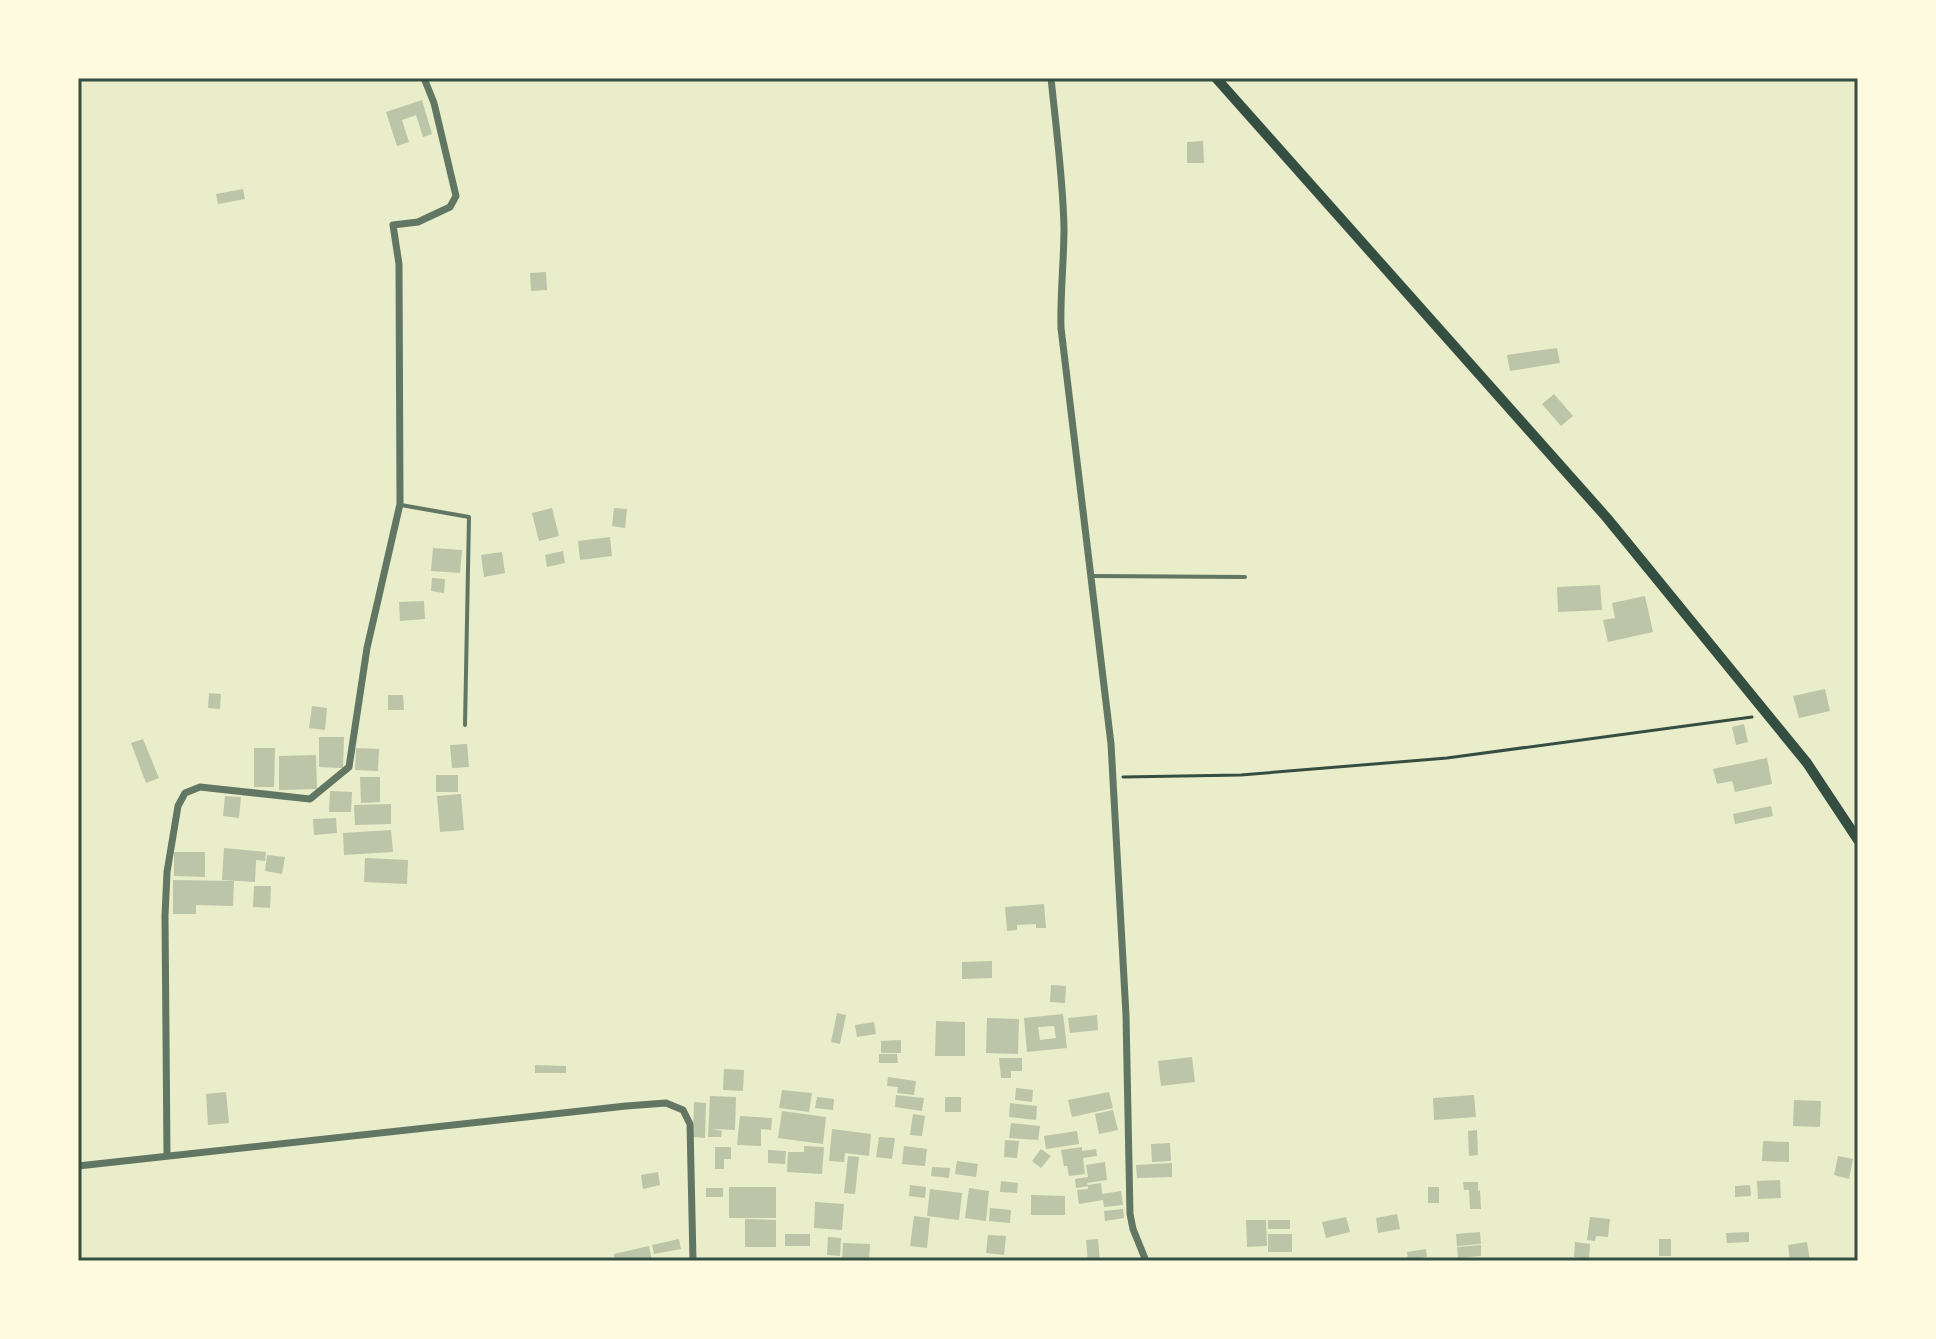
<svg xmlns="http://www.w3.org/2000/svg" width="1936" height="1339" font-family="Montserrat,sans-serif">
	<style>
		.building { fill: #bcc5a7; fill-rule: evenodd }
		.lines { fill: none; stroke-linecap: round; stroke-linejoin: round }
		.path { stroke: #344e41; stroke-width: 3 }
		.service { stroke: #617663; stroke-width: 4 }
		.minor { stroke: #617663; stroke-width: 7 }
		.secondary { stroke: #344e41; stroke-width: 10 }
		.neatline { fill: none; stroke: #344e41; stroke-width: 3 }
	</style>
	<rect width="100%" height="100%" fill="#e9edc9"/>
	<path class="building" d="M422,100L432,134L423,137L416,115L402,120L409,142L397,146L386,112Z
		M1203,141L1204,163H1187V142Z
		M243,189L245,199L218,204L216,194Z
		M546,272L547,290L531,291L530,273Z
		M1557,348L1560,363L1510,371L1507,355Z
		M1554,394L1573,416L1561,426L1542,404Z
		M552,508L559,536L539,541L532,513Z
		M614,508L627,509L625,528L612,526Z
		M610,537L612,556L580,560L578,541Z
		M433,548L462,550L460,573L431,571Z
		M563,551L565,563L547,567L545,555Z
		M502,552L505,573L484,577L481,555Z
		M432,578L445,579L444,593L431,591Z
		M1600,585L1602,610L1558,612L1557,587Z
		M1645,596L1653,632L1608,642L1603,620L1615,618L1612,603Z
		M424,601L425,619L400,621L399,602Z
		M1825,689L1830,711L1799,718L1793,696Z
		M209,693L221,694L220,709L208,708Z
		M388,695H403L404,710H388Z
		M312,706L327,708L325,730L309,728Z
		M1744,724L1748,742L1736,745L1732,727Z
		M319,737H344L343,768L319,767Z
		M143,739L159,778L146,783L131,743Z
		M467,744L469,767L452,768L450,745Z
		M254,748H275L274,787H254Z
		M356,748L379,749L378,771L355,770Z
		M316,755L317,789L279,790V756Z
		M1767,758L1772,784L1735,792L1732,781L1717,784L1713,769Z
		M436,775H458V792H436Z
		M360,777H380V802L361,803Z
		M330,791L352,792L351,812H329Z
		M461,794L464,830L440,832L437,796Z
		M225,796L241,797L239,818L223,816Z
		M391,804V824L355,825L354,805Z
		M1771,806L1773,816L1735,824L1733,814Z
		M336,818L337,833L314,835L313,819Z
		M391,830L393,852L344,855L343,833Z
		M224,848L266,852L265,861L256,860L255,882L222,880Z
		M174,852H205V877L174,876Z
		M267,855L285,857L282,874L265,871Z
		M365,858L408,860L407,884L364,882Z
		M173,880L234,881L233,906L196,905V914H173Z
		M254,886H271L270,908L253,907Z
		M1044,904L1046,928H1036V924L1017,925V930L1007,931L1005,907Z
		M992,961V978L962,979V962Z
		M1051,985L1066,986L1065,1003L1050,1002Z
		M837,1013L846,1015L840,1044L831,1042Z
		M1063,1014L1067,1048L1027,1052L1024,1018ZM1054,1026L1056,1038L1040,1040L1038,1027Z
		M1097,1015L1098,1030L1070,1033L1068,1018Z
		M987,1018L1019,1019L1018,1054L986,1053Z
		M936,1021L965,1022V1056H935Z
		M874,1022L876,1034L857,1037L855,1025Z
		M901,1040V1053H881V1041Z
		M879,1054H897L898,1063H879Z
		M1192,1057L1195,1082L1161,1086L1158,1061Z
		M999,1058H1022V1071H1011V1078H1001Z
		M535,1065L566,1066V1073H535Z
		M724,1069L744,1070L743,1091L723,1090Z
		M888,1077L916,1081L914,1095L897,1093L898,1087L887,1086Z
		M1016,1088L1033,1090L1032,1102L1015,1100Z
		M782,1090L812,1093L809,1112L779,1108Z
		M226,1092L229,1123L208,1125L206,1094Z
		M1109,1092L1113,1108L1072,1117L1068,1100Z
		M896,1095L924,1098L922,1111L895,1107Z
		M1474,1095L1476,1117L1434,1120L1433,1098Z
		M710,1096L736,1097L735,1130L712,1129L722,1131L721,1137H708Z
		M817,1097L834,1099L833,1110L815,1108Z
		M945,1097H961V1112H945Z
		M1794,1100L1821,1101L1820,1127L1793,1126Z
		M694,1102L706,1103L705,1138L693,1137Z
		M1010,1103L1037,1106L1036,1120L1009,1117Z
		M1113,1110L1118,1130L1099,1134L1095,1114Z
		M782,1111L826,1117L823,1144L778,1138Z
		M913,1114L925,1116L922,1136L910,1135Z
		M740,1116L772,1118L771,1130L761,1129V1146L737,1145Z
		M1011,1123L1040,1126L1038,1140L1009,1138Z
		M832,1129L871,1134L869,1156L845,1153L844,1162L829,1161Z
		M1477,1130L1478,1155L1469,1156L1468,1131Z
		M1077,1131L1079,1144L1046,1149L1044,1136Z
		M879,1137L895,1138L892,1159L876,1157Z
		M1005,1140L1019,1141L1017,1158L1004,1157Z
		M1763,1141L1789,1142V1162L1762,1161Z
		M1170,1143L1171,1161L1152,1162L1151,1144Z
		M804,1146L824,1147L822,1174L787,1172L788,1152H804Z
		M904,1146L927,1149L925,1166L902,1164Z
		M715,1147H731V1159H724V1169H715Z
		M1082,1147V1151L1096,1149L1097,1156L1083,1158L1085,1174L1069,1176L1067,1166H1064L1061,1150Z
		M1041,1149L1051,1156L1041,1168L1032,1161Z
		M768,1150L786,1151L785,1164L768,1163Z
		M848,1156L859,1157L855,1194L844,1193Z
		M1838,1156L1853,1159L1849,1179L1834,1175Z
		M957,1161L978,1164L976,1177L955,1174Z
		M1105,1162L1107,1180L1087,1183L1088,1186L1076,1188L1075,1179L1088,1177L1086,1165Z
		M1172,1163V1177L1137,1178L1136,1165Z
		M932,1167L950,1168L949,1178L931,1176Z
		M658,1172L660,1185L643,1189L641,1175Z
		M1780,1180L1781,1198L1758,1199L1757,1181Z
		M1001,1181L1018,1183L1017,1193L1000,1192Z
		M1463,1182H1478V1191L1480,1190L1481,1209H1470L1469,1190H1464Z
		M1101,1183L1102,1194L1121,1191L1123,1205L1104,1207L1103,1200L1079,1204L1077,1190L1088,1189V1185Z
		M910,1185L926,1187L925,1198L909,1196Z
		M1750,1185L1751,1196L1735,1197V1186Z
		M729,1187H776V1218H729Z
		M1428,1187H1439V1203H1428Z
		M706,1188H723V1197H706Z
		M969,1188L989,1191L986,1221L965,1218Z
		M930,1189L962,1193L959,1220L927,1216Z
		M1031,1195L1065,1196V1215H1031Z
		M815,1202L844,1204L842,1230L814,1228Z
		M990,1208L1011,1210L1010,1223L989,1221Z
		M1123,1209L1124,1218L1105,1221L1104,1211Z
		M1397,1214L1400,1229L1378,1233L1376,1218Z
		M914,1216L930,1218L927,1248L910,1246Z
		M1346,1217L1350,1232L1326,1238L1322,1222Z
		M1590,1217L1610,1219L1608,1237L1596,1236L1595,1241L1587,1240Z
		M745,1219L776,1220V1247H745Z
		M1246,1220H1266L1267,1246L1247,1247Z
		M1268,1220H1290V1229H1268Z
		M1480,1232L1481,1244L1457,1246L1456,1234Z
		M1749,1232V1242L1727,1243L1726,1233Z
		M785,1234H810V1246H785Z
		M1268,1234H1292V1252H1268Z
		M988,1235L1006,1236L1004,1255L986,1253Z
		M828,1237L841,1238L840,1256L827,1255Z
		M679,1239L681,1249L654,1254L652,1245Z
		M1098,1239L1100,1261H1088L1086,1240Z
		M1659,1239H1671V1256H1659Z
		M1575,1242L1590,1244L1589,1259L1574,1257Z
		M1807,1242L1810,1261H1790L1788,1245Z
		M843,1243L870,1244L869,1261H842Z
		M1481,1245V1256L1458,1258L1457,1247Z
		M649,1246L652,1261H615L614,1254Z
		M1426,1249L1427,1257L1408,1260L1407,1252Z"/>
	<g class="lines">
		<path class="path" d="M1123,777L1241,775L1447,758L1752,717"/>
		<path class="service" d="M401,505L469,517L465,725
			M1092,576L1245,577"/>
		<path class="minor" d="M1051,78C1056,128 1063,178 1064,228C1064,261 1060,295 1061,328L1111,744L1126,1015L1130,1214L1133,1229L1146,1261
			M167,1156L165,916L167,872L178,806L185,793L200,787L310,799L349,767L367,648L400,504L399,264L393,225L418,222L450,207L456,196L434,103L424,78
			M78,1166L626,1106L666,1103L683,1110L690,1124L693,1261"/>
		<path class="secondary" d="M1216,78L1607,518L1807,763L1858,840"/>
	</g>
	<rect width="1936" height="1339" fill="none" stroke="#fefae0" stroke-width="160"/>
	<rect x="80" y="80" width="1776" height="1179" class="neatline"/>
</svg>
